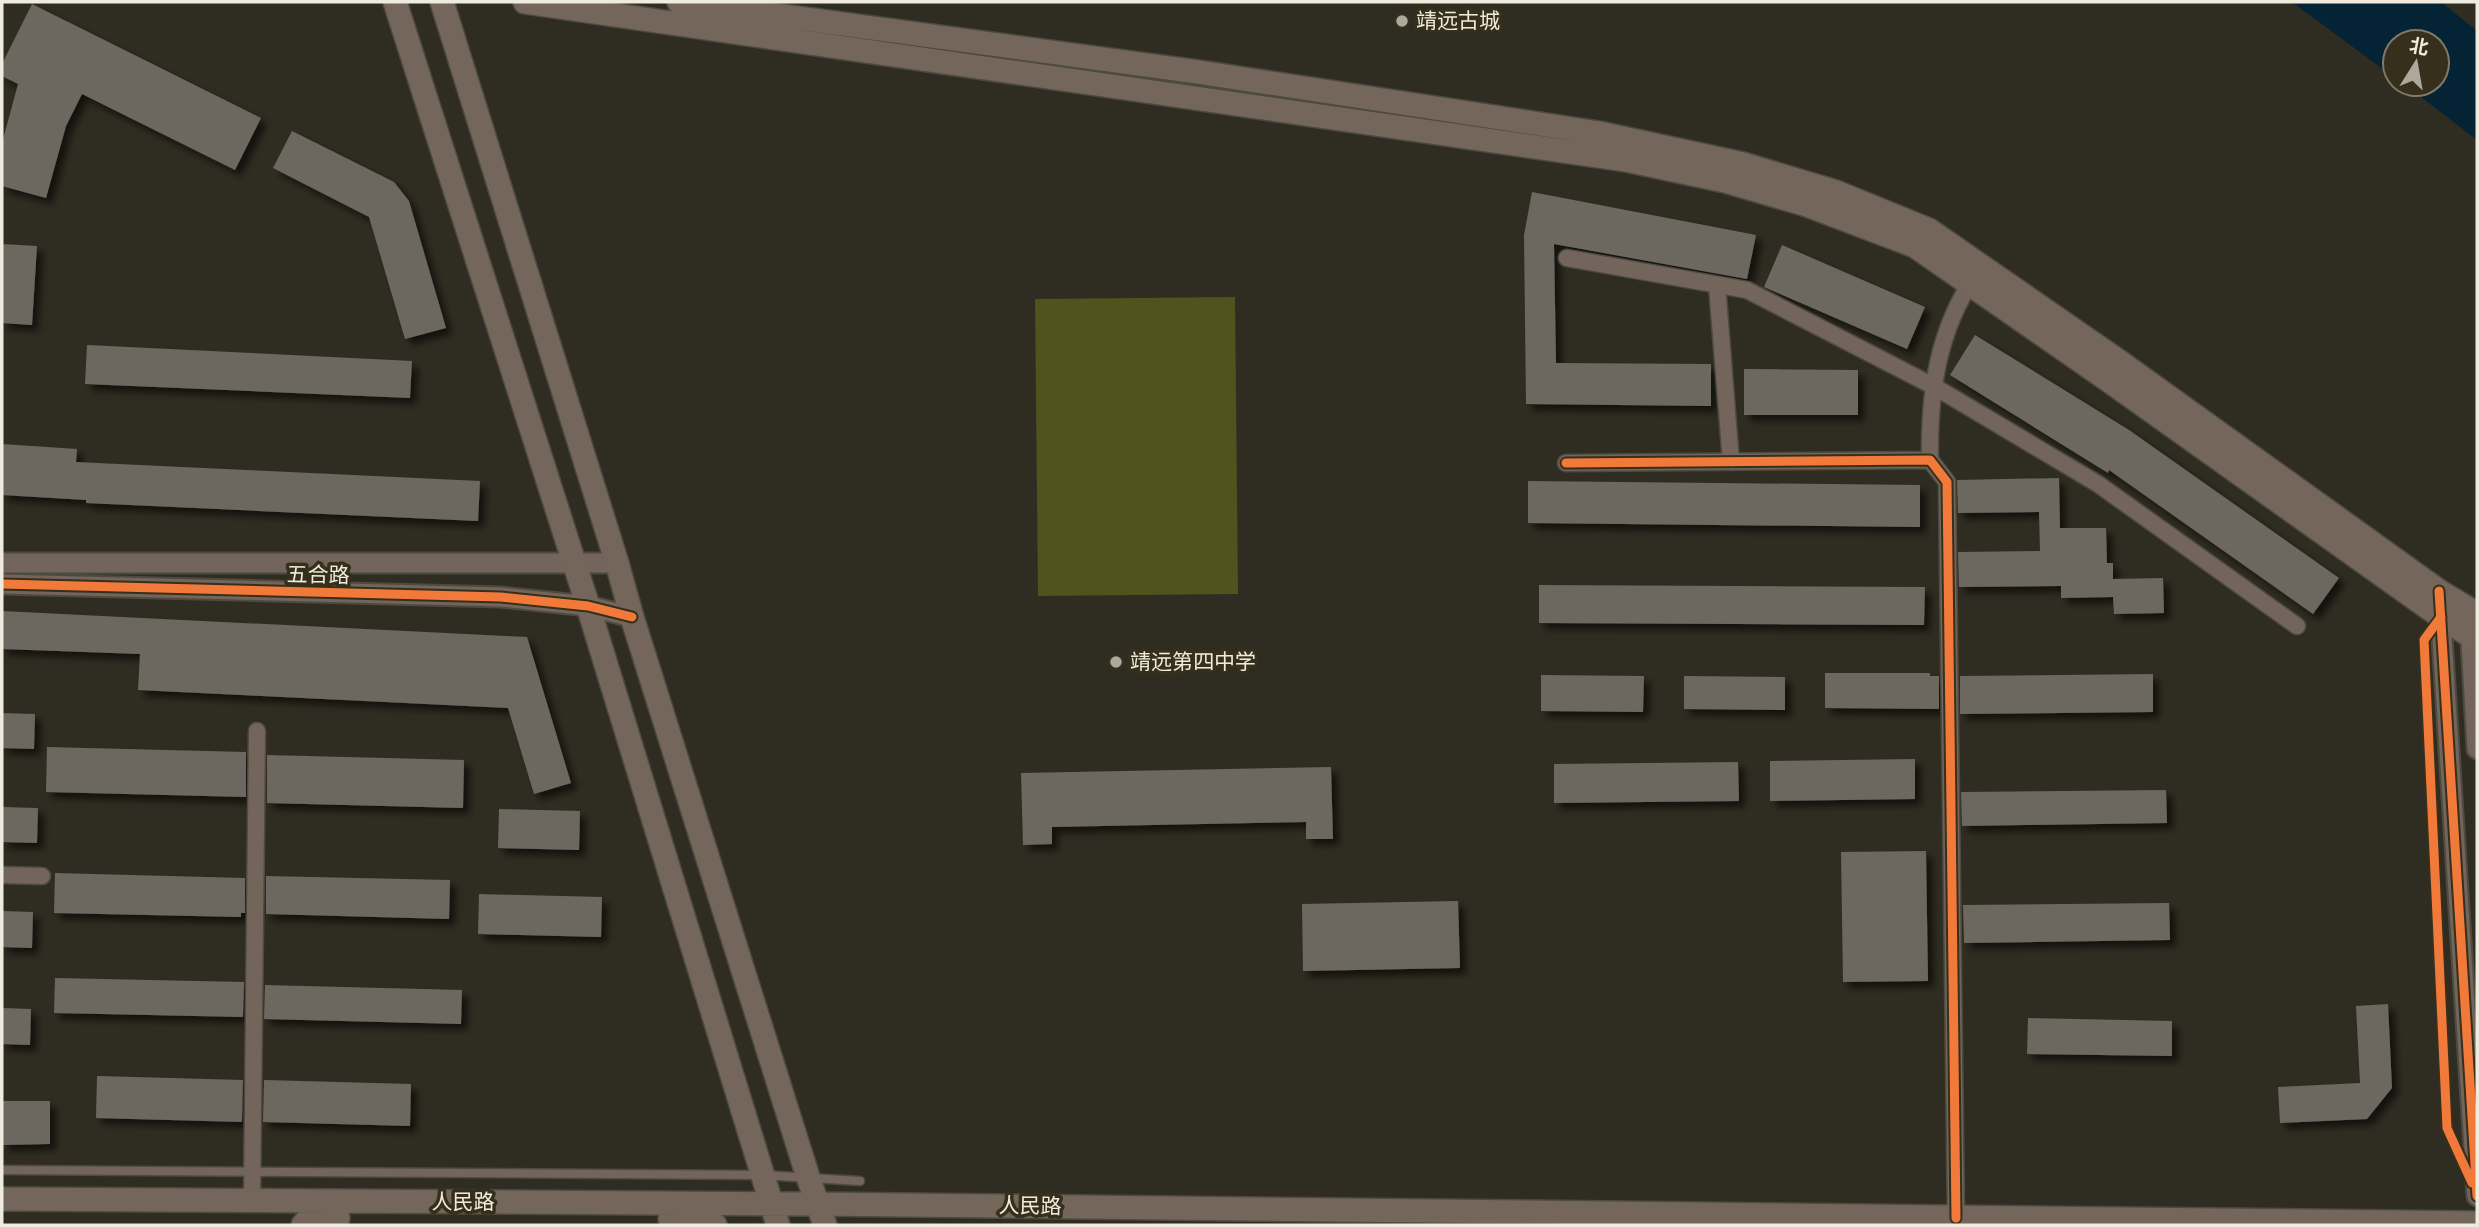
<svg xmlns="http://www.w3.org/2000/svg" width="2479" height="1227" font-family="'Nunito Sans','Noto Sans SC',sans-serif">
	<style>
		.green { fill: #51521e }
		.water { fill: #042334 }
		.building { fill: #6d685f; filter: url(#shadow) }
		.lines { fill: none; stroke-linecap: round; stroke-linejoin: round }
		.service-casing { stroke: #4d4a40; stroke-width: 11 }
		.minor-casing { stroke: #4d4a40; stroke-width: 19 }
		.tertiary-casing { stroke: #4d4a40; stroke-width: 23 }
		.secondary-casing { stroke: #4d4a40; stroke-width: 26 }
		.service { stroke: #73645c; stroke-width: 8 }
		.minor { stroke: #73645c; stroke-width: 16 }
		.tertiary { stroke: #73645c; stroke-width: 19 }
		.secondary { stroke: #75665c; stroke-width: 23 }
		.cycleway-casing { stroke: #352f1b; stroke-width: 13 }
		.cycleway { stroke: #f17a3a; stroke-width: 9 }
		.poi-dot { fill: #aca89c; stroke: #352f1b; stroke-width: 2.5 }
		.labels { text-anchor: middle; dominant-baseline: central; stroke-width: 7; stroke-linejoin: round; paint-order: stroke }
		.poi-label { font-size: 21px; fill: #efebde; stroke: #352f1b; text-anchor: start }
		.street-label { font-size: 21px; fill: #efebde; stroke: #352f1b }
	</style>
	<defs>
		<filter id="shadow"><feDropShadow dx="6" dy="6" stdDeviation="3.5" flood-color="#0009"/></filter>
	</defs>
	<rect width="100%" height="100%" fill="#2f2c21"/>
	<path class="green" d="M1235,297L1238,594L1038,596L1035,299Z"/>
	<path class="water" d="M2292,2H2441L2477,31V140L2404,84H2437V42H2395V78Z"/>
	<path class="building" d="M32,4L261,118L235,170L82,94L66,126L46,198L2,186V143L18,84L2,76V64Z
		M292,131L394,182L409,201L446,328L405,339L369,217L273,168Z
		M1532,192L1756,235L1747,279L1554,244L1556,363L1711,364V406L1526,404L1524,235Z
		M2,244L37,246L32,325L2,323Z
		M1782,245L1925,307L1907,349L1764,287Z
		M1975,335L2129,430L2339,578L2313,614L2109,470L2108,473L1950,375Z
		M87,345L412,361L410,398L85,384Z
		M1744,369L1858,370V415H1744Z
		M2,444L77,449L76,462L480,481L478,521L86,503V500L2,495Z
		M2059,478L2060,528H2106L2107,563H2113V579L2163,578L2164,613L2114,614L2113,597L2061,598V586L1959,587L1958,552L2040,551L2039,512L1958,513L1957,480Z
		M1528,481L1920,485V527L1528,523Z
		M1539,585L1925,587L1924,625L1539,623Z
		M2,611L527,637L571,783L534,794L508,708L138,690L140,654L2,649Z
		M1825,673H1930V676H1939V709L1825,708Z
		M2153,674V712L1960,714V676Z
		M1541,675L1644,676L1643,712L1541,711Z
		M1684,676L1785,677V710L1684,709Z
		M2,713L35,714L34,749L2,748Z
		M47,747L246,752V797L46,792Z
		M267,755L464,760L463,808L267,803Z
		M1915,759V799L1770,801V761Z
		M1738,762L1739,801L1554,803V764Z
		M1331,767L1333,839H1306V822L1052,827V844L1023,845L1021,773Z
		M2166,790L2167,823L1962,826L1961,792Z
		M2,807L38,808L37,843L2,842Z
		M499,809L580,811L579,850L498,848Z
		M1926,851L1928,981L1843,982L1841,852Z
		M55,873L245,878V913H241V917L54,913Z
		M266,876L450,880L449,919L266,914Z
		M479,894L602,897L601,937L478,934Z
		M1458,901L1460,968L1303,971L1302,904Z
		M2169,903L2170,940L1964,943L1963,905Z
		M2,911L33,912L32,948L2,947Z
		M55,978L244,982L243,1017L54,1013Z
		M265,985L462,990L461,1024L264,1019Z
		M2388,1004L2392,1088L2367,1119L2280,1123L2278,1087L2360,1083L2356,1006Z
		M2,1008L31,1009L30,1045L2,1044Z
		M2028,1018L2172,1021V1056L2027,1054Z
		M97,1076L243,1080L242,1122L96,1118Z
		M264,1080L411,1084L410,1126L263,1122Z
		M2,1101H50V1144L2,1145Z"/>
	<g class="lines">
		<g class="service-casing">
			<path id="service" d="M2,1170L761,1175L860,1181"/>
		</g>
		<g class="minor-casing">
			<path id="minor" d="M1567,258L1747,290L1935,387L2098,484L2297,626
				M1717,285L1731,462
				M1930,460C1929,394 1937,331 1975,276
				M1566,463L1930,460L1947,482L1956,1218
				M2,875L42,876
				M252,1201L257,731"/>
		</g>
		<g class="tertiary-casing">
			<path id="tertiary" d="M2,563H617
				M2,584L501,597L588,606L632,617
				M2440,606L2477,1196
				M2470,624L2477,749"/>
		</g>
		<g class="secondary-casing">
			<path id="secondary" d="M395,2L588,606L778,1225
				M442,2L617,563L632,617L808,1177L825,1225
				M525,2L1626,160L1725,181L1807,205L1915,246L2111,382L2441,617L2477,640
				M679,2L1198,72L1599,133L1743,164L1836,192L1929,230L2117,360L2439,591L2477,614
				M2,1199L817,1204L2477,1223
				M670,1219H700L715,1225
				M303,1225L309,1218H338"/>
		</g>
		<use href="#service" class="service"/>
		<use href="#minor" class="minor"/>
		<use href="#tertiary" class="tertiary"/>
		<use href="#secondary" class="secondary"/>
		<g class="cycleway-casing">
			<path id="cycleway" d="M1566,463L1930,460L1947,482L1956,1218
				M2,584L501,597L588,606L632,617
				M2439,591L2477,1196
				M2441,617L2424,640L2447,1128L2472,1183"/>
		</g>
		<use href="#cycleway" class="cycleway"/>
	</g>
	<g class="poi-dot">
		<circle cx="1402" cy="21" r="7"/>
		<circle cx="1116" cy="662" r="7"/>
	</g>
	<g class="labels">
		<g class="poi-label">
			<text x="1416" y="21">靖远古城</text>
			<text x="1130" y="662">靖远第四中学</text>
		</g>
		<g class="street-label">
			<text transform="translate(318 575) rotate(1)">五合路</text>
			<text x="463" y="1202">人民路</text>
			<text transform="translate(1030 1206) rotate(1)">人民路</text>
		</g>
	</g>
	<rect width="2479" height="1227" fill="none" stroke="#efebde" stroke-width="7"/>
	<g transform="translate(2416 63) rotate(11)"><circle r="33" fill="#352f1b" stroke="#7f7a69" stroke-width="2"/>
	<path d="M0-5L12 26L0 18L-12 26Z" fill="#aca89c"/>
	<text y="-10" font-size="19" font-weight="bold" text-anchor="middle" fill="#efebde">北</text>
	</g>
</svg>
